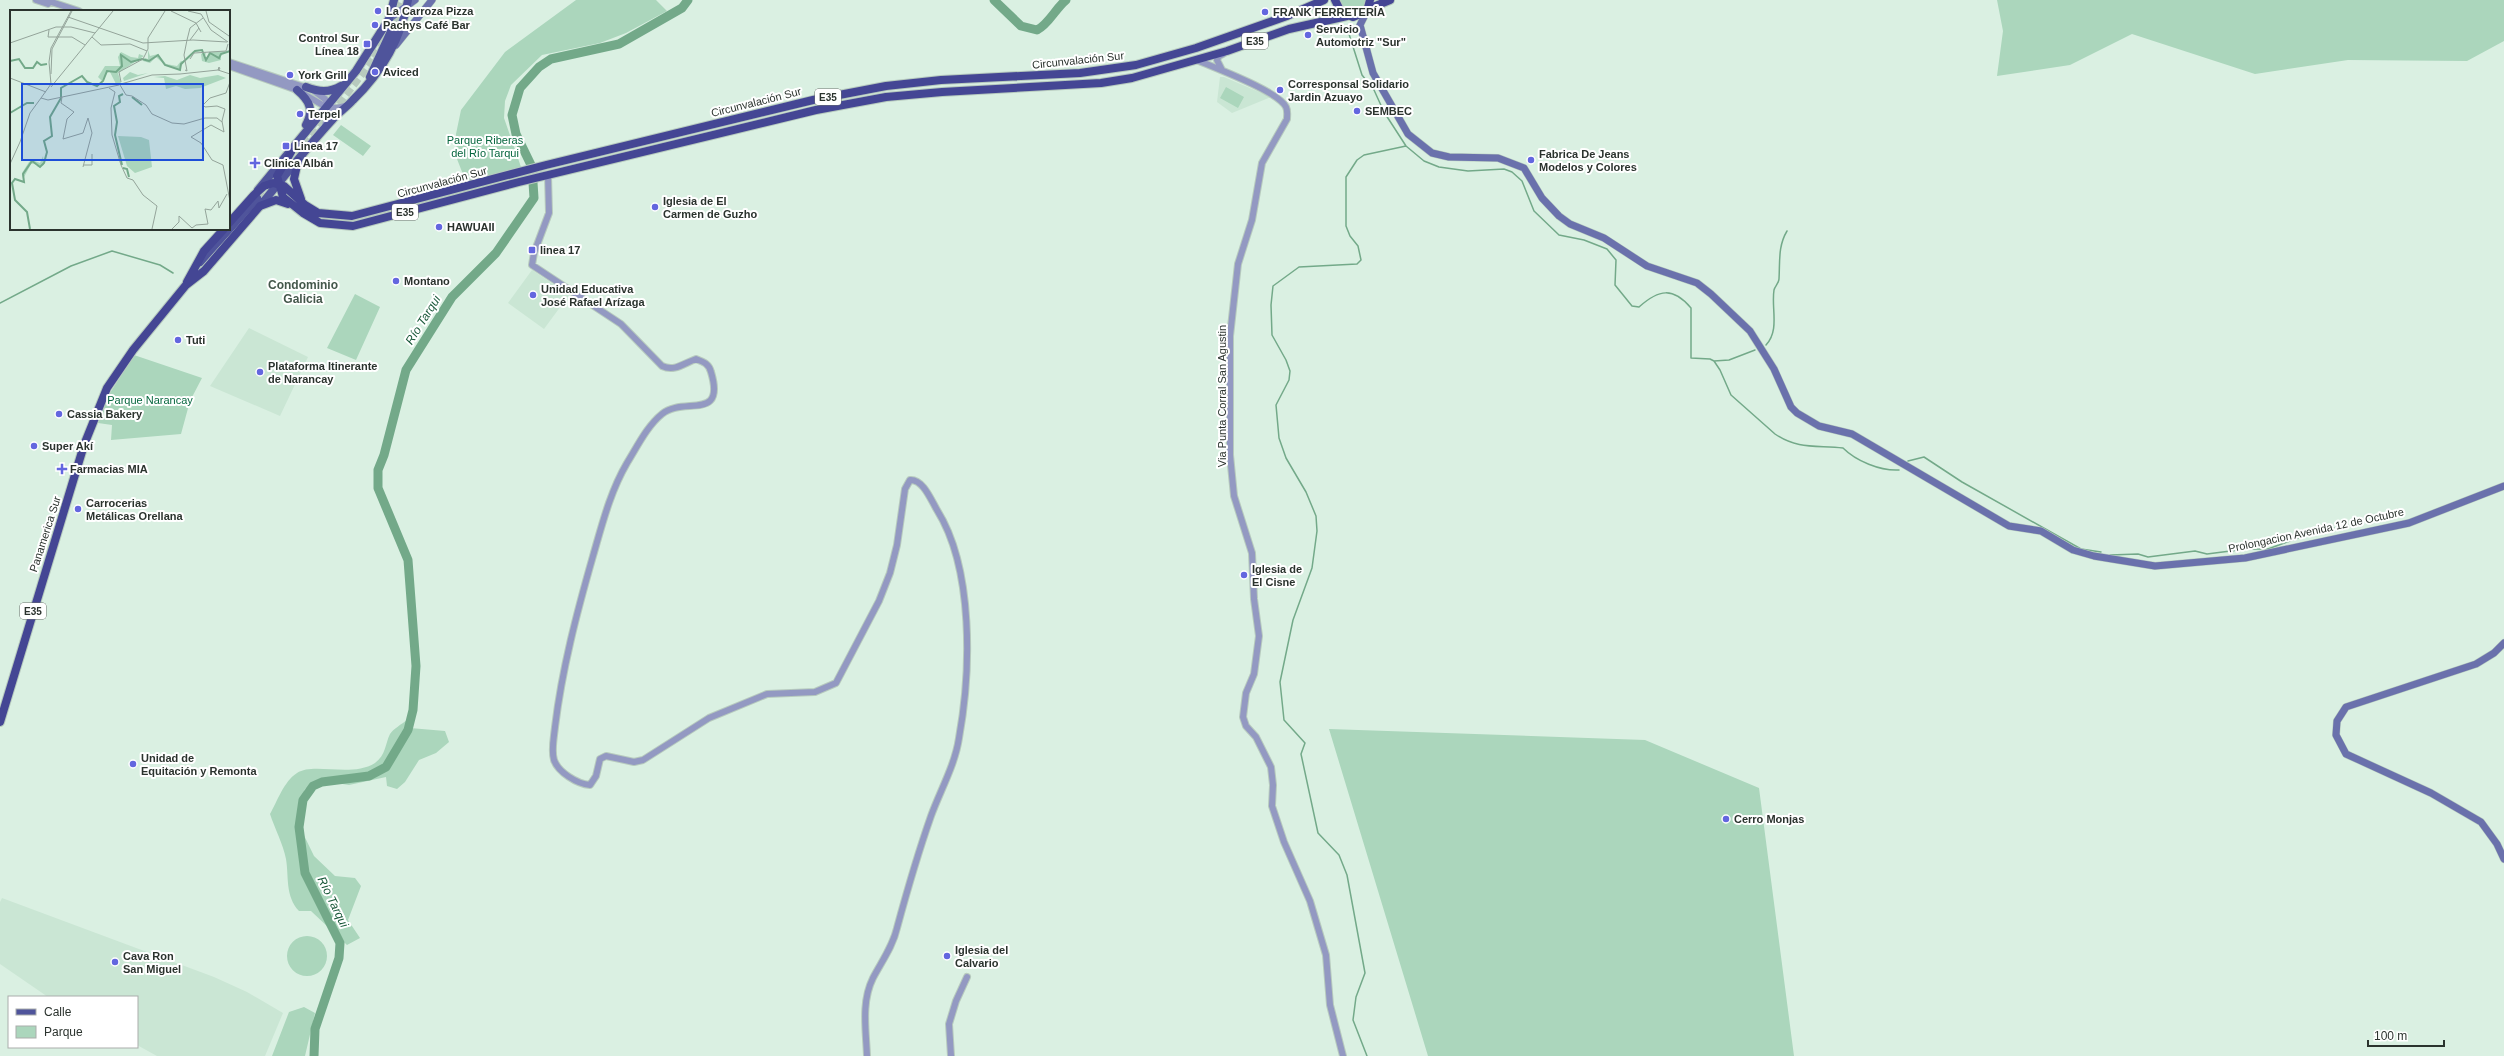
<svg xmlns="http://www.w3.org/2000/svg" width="2504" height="1056" font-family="Arial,sans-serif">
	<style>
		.built { fill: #cae6d4 }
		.green { fill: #abd6bc }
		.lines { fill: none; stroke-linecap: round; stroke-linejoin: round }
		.stream { stroke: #73a989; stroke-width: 1.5 }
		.river { stroke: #73a989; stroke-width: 9 }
		.primary-tunnel { stroke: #b7cabe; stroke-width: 8; stroke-dasharray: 8 4; stroke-linecap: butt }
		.tertiary-casing { stroke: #b7cabe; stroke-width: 8 }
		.secondary-casing { stroke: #b7cabe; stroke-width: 8 }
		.primary-casing { stroke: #b7cabe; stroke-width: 10 }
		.trunk-casing { stroke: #b7cabe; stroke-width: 10 }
		.tertiary { stroke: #9399c2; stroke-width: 6 }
		.secondary { stroke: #6a71ac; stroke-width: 7 }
		.primary { stroke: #4f549b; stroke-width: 8 }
		.trunk { stroke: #444694; stroke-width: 8 }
		.poi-dot { fill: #6366df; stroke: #fff; stroke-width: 1.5 }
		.labels { text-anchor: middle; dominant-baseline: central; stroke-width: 4; stroke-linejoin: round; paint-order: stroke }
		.shield { fill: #fff; stroke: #6b706d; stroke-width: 1 }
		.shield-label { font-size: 10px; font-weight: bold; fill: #2b332e }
		.poi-label { font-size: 11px; font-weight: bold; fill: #2b332e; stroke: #fff; text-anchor: start }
		.street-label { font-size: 11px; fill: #2b332e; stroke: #fff }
		.park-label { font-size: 11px; fill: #07673f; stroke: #fff }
		.neighbourhood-label { font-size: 12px; font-weight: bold; fill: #44574b; stroke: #fff }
		.water-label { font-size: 12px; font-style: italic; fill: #195839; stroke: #fff }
		.inset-river { fill: none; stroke: #73a989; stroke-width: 2 }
		.inset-road { fill: none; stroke: #94a49a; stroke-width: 1 }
		.view { fill: #1d4ed8; fill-opacity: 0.15; stroke: #1d4ed8; stroke-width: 2 }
		.inset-edge { fill: none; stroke: #2b332e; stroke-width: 2 }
	</style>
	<rect width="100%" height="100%" fill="#daf0e2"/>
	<path class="built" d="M1220,77H1224L1271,97L1232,113L1217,102Z
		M532,270L569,295L544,329L508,303Z
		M249,328L308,357L280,416L210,386Z
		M2,898L214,977L247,992L283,1013L265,1056H157L137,1045V997H48L0,964V902Z"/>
	<path class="green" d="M576,0H656L667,11L626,33L600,43L542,55L511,85L505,101L504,118L521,167L466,182L457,159L456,134L461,110L505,52Z
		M1337,0H1367L1366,6L1359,13H1345Z
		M1997,0H2504V41L2467,61L2348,60L2255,74L2132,34L2070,65L1997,76L2003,31Z
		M1226,87L1244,97L1238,108L1220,98Z
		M341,125L371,146L363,156L333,135Z
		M355,294L380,307L356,360L327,348Z
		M134,355L202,378L190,401L181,434L111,440L112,425L98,423L110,393Z
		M407,720L410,728L445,731L449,742L436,753L419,760L405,782L397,789L387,786L386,777L349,785L323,781L305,789L300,803L298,823L314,856L335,876L355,878L361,886L348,920L360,938L347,945L311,911H299C285,896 289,877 286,859C283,844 275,829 270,814C277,802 284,781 297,773C314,762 351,778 375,763C386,755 385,744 390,734C393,729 402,724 407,720Z
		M1329,729L1645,740L1759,788L1794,1056H1428Z
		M287 956a20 20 0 1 1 40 0a20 20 0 1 1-40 0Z
		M304,1007L315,1013L305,1056H272L289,1012Z"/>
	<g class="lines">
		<path class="stream" d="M1349,34L1362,75L1374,90L1384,112L1406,146L1424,161L1439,167L1468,171L1504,169L1512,172L1522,181L1534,211L1559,235L1584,240L1607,249L1616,260L1615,285L1632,306L1639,307C1659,289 1673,287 1691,308V358L1710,359L1714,361L1720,370L1731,395L1775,434C1798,450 1818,445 1843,448C1856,461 1880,471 1899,470
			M0,303L71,266L112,251L160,265L173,273
			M1766,345C1780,330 1771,308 1774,290C1775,286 1779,283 1779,279C1780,261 1778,246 1787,231
			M1714,361L1729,360L1755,350
			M1908,461L1924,457L1962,482L2081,549L2101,552
			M2110,555L2138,554L2148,557L2195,551L2207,554L2246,549H2268L2322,529L2334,528
			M1367,1056L1353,1020L1356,997L1365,973L1347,875L1339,855L1318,833L1301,754L1305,743L1284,720L1280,682L1293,620L1312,568L1317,531L1316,516L1306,492L1286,458L1279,438L1276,405L1289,380L1290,371L1286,360L1272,335L1271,305L1273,286L1299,267L1357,264L1361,260L1358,246L1350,236L1346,226V177L1357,160L1364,155L1406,146"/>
		<path class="river" d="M994,0L1021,26L1037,30C1049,24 1055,9 1066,0
			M314,1056L315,1029L339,958L340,943L305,873L299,827L303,800L313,786L322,782L369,776L386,767L408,730L413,710L416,666L408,560L378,488V470L384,455L406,370L452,297L496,253L534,198L532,167L516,134L512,115L520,88L539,67L551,59L619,44L682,8L688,0"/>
		<path class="primary-tunnel" d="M390,33L403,0
			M373,57L388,31
			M324,123L378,53
			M288,163L326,116
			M259,199L276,181"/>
		<g class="tertiary-casing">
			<path id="tertiary" d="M36,0L48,4
				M45,0L79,11
				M1197,60C1215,68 1278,91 1286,107C1288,111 1287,115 1287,119L1262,163L1252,220L1238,264L1230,336V455L1234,496L1252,553L1254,599L1259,636L1254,674L1246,693L1243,717L1246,726L1256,737L1271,767L1273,785L1272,806L1284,842L1310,901L1326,955L1330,1005L1343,1056
				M229,62L313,90L325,99L329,108L325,126
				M229,66L297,90L326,107L337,108L345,106
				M1222,70L1217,60L1219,56L1223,54
				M548,175L549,213L534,253L532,265L621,324L662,366C675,372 684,363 696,359C704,362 709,364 711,372C726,422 683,396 662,414C647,426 637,447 627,463C610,492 602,525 593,556C577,612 562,669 555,727C554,737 551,751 554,760C558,772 577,784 590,785L596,776L600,759L606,756L634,762L643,760L709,718L767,694L815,692L836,683L879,601L890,573L897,545L905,489L910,480C923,479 931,500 937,510C974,569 971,672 959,738C955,765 940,791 931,816C918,853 907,891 897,928C893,946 882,961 873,978C861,1002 866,1030 867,1056
				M951,1056L949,1024L956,1001L967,977"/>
		</g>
		<g class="secondary-casing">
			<path id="secondary" d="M1367,11L1360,25L1373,73L1408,134L1432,153L1449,157L1498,158L1524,168L1542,198L1559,216L1570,224L1604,238L1647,266L1697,283L1711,294L1750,331L1774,369L1791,407L1797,413L1819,426L1852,434L2009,526L2041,531L2073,550L2094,556L2155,566L2245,558L2409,523L2504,486
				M389,19L415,0
				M396,45L432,0
				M2504,643L2494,653L2476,664L2346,707L2337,721L2336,735L2346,754L2431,793L2481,822L2497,844L2504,859"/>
		</g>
		<g class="primary-casing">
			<path id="primary" d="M370,77L393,27
				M306,87C319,92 329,93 341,86
				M297,90C310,101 314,110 306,125
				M258,190L356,71L389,19L394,0
				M260,206C284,177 307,147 333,119C339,112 347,107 353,100C382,72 401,39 408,0
				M200,262L257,198"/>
		</g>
		<g class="trunk-casing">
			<path id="trunk" d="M1335,0L1341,12L1353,17L1367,11L1370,0
				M1368,9L1390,0
				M291,152L277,176L283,197L303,213L320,223L353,226L519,182L816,110L886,97L942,92L1101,83L1132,78L1227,51L1289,29L1347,16
				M298,161L294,179L301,199
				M229,223L254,195L264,186L273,183L284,186L305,205L318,213L352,216L546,165L813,100L886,86L941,80L1080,73L1136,65L1196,48L1287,16L1324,0
				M187,282L204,251L224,229
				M0,722L84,445L107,388L133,350L186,285L204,271L260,206L276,200L288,204"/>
		</g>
		<use href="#tertiary" class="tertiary"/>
		<use href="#secondary" class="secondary"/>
		<use href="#primary" class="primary"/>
		<use href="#trunk" class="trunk"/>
	</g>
	<g class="poi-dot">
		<circle cx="378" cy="11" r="4"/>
		<circle cx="1265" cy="12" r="4"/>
		<circle cx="375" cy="25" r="4"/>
		<circle cx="1308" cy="35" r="4"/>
		<rect x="363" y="40" width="8" height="8" rx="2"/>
		<circle cx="375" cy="72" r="4"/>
		<circle cx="290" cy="75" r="4"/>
		<circle cx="1280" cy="90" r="4"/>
		<circle cx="1357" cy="111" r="4"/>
		<circle cx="300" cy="114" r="4"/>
		<rect x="282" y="142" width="8" height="8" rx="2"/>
		<circle cx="1531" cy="160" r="4"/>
		<path d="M253 157h4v4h4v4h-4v4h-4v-4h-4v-4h4z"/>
		<circle cx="655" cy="207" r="4"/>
		<circle cx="439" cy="227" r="4"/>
		<rect x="528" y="246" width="8" height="8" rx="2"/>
		<circle cx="396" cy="281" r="4"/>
		<circle cx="533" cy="295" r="4"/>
		<circle cx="178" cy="340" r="4"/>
		<circle cx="260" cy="372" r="4"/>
		<circle cx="59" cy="414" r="4"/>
		<circle cx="34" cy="446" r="4"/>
		<path d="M60 463h4v4h4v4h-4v4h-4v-4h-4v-4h4z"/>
		<circle cx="78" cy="509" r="4"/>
		<circle cx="1244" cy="575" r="4"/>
		<circle cx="133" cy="764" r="4"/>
		<circle cx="1726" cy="819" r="4"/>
		<circle cx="947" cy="956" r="4"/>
		<circle cx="115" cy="962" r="4"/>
	</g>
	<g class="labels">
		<g class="shield">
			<rect x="1242" y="33" width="26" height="16" rx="3"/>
			<rect x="815" y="89" width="26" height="16" rx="3"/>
			<rect x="392" y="204" width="26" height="16" rx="3"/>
			<rect x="20" y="603" width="26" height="16" rx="3"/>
		</g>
		<g class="shield-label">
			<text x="1255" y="41">E35</text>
			<text x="828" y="97">E35</text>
			<text x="405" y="212">E35</text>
			<text x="33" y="611">E35</text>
		</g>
		<g class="poi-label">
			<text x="386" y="11">La Carroza Pizza</text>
			<text x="1273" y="12">FRANK FERRETERÍA</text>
			<text x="383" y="25">Pachys Café Bar</text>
			<text x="1316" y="29">Servicio<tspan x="1316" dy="13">Automotriz "Sur"</tspan></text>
			<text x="359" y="38" text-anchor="end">Control Sur<tspan x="359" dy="13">Línea 18</tspan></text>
			<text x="383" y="72">Aviced</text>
			<text x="298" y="75">York Grill</text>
			<text x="1288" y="84">Corresponsal Solidario<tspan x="1288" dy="13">Jardin Azuayo</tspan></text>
			<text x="1365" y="111">SEMBEC</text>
			<text x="308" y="114">Terpel</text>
			<text x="294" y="146">Linea 17</text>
			<text x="1539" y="154">Fabrica De Jeans<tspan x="1539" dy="13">Modelos y Colores</tspan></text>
			<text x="264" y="163">Clinica Albán</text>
			<text x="663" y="201">Iglesia de El<tspan x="663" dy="13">Carmen de Guzho</tspan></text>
			<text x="447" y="227">HAWUAII</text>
			<text x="540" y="250">linea 17</text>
			<text x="404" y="281">Montano</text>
			<text x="541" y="289">Unidad Educativa<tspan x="541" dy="13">José Rafael Arízaga</tspan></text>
			<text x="186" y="340">Tuti</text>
			<text x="268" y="366">Plataforma Itinerante<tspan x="268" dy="13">de Narancay</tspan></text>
			<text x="67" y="414">Cassia Bakery</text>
			<text x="42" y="446">Super Akí</text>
			<text x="70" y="469">Farmacias MIA</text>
			<text x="86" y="503">Carrocerias<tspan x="86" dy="13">Metálicas Orellana</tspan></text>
			<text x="1252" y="569">Iglesia de<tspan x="1252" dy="13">El Cisne</tspan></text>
			<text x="141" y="758">Unidad de<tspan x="141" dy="13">Equitación y Remonta</tspan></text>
			<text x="1734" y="819">Cerro Monjas</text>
			<text x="955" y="950">Iglesia del<tspan x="955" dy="13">Calvario</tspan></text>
			<text x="123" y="956">Cava Ron<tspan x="123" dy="13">San Miguel</tspan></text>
		</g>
		<g class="street-label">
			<text transform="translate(1078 60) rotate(-6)">Circunvalación Sur</text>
			<text transform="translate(756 102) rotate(-14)">Circunvalación Sur</text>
			<text transform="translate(442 182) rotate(-15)">Circunvalación Sur</text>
			<text transform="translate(1222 396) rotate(-90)">Via Punta Corral San Agustin</text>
			<text transform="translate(2316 530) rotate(-12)">Prolongacion Avenida 12 de Octubre</text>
			<text transform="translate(45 534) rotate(-72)">Panamerica Sur</text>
		</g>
		<g class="park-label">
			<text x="485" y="140">Parque Riberas<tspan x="485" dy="13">del Río Tarqui</tspan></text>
			<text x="150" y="400">Parque Narancay</text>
		</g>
		<g class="neighbourhood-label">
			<text x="303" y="285">Condominio<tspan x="303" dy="14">Galicia</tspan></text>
		</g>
		<g class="water-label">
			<text transform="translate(423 320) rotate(-58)">Río Tarqui</text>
			<text transform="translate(333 902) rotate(64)">Río Tarqui</text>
		</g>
	</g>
	<g transform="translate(10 10)">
		<rect width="220" height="220" fill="#daf0e2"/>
		<path d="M138,40L140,46L148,44L156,54L167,56L171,51L174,52L169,59L155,55L146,47L140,53L133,51L135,48L138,49ZM216,41L211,44V50L199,53L192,51L191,44L196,42L195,47H198L199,42ZM111,42L121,47L128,48L129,44L134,46L108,63L111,73L106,74L99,60L92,71L88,67L95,56H110L108,47ZM120,62L128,65L138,63L114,71L113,68ZM180,65L190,68L208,65L216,68L190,78L175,79L166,76L156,79L154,68L144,67L155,66L167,70ZM108,126L131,127L139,130L142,157L125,163L117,156ZM33,146L34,155L28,157L26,153L21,154L13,169L12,163L19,152L22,150L30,153Z" fill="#abd6bc"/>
		<path class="inset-river" d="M0,51L9,49L15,58H23L27,52L31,55L37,54M122,87L132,95M0,103L17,93H24M112,155L105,125L107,112L104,96L110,92L109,86L113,84M113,158L117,159L119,167M20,219L17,202L5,190L2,173L5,169L14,172L13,164L22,151L30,157L34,153L37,142L34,131L42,126L40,107L51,88V78L72,66L77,72L87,76L93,71L97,61L106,62L112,56L111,45L121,52L132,49L139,51L148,45L155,55L170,60L171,54L185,41L192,40L196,50L200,43L209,48L211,44L220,41"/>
		<path class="inset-road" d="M161,1L186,13L191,22M178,1L191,4L201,20L218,32M196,1L199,12L219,26M58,7L133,33L183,30L217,32M39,20L38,27H62L75,35M82,27L91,35L120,34L137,41M177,30L180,18L193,8M180,30L189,18M0,33L46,17H61L85,23M180,49L184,43L216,41L218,34M175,60L177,61L174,45L177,30M208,60L220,64M41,64L42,39L62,1M0,68L36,82M111,72L109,62L133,49L138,39V28L155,1M220,72L216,83L200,88L193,95L195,97L207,96L215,99L212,111L214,122L201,115L181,127L191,133L202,150L213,155L220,191M111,74L142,65L170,64L208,60L209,57L210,59L208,60M110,75L116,85L122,86L136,95L142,104L162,113L174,114L195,108H207L212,112M41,77L103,1M99,78L105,82L101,98L102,125L111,155L117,168L123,170L133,185L147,196L142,219M52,87L51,93L64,102L57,109L53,129L73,123L78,108M31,88L41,74L39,52L41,38L61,1M0,154L10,132L20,103L31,88L38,90L109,75M74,155H82V144M73,157L82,123L78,108M162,219L169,212V206L182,218L186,215L198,214L195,199L201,200L208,191L209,198L217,184"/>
		<path class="view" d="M12,74H193V150H12Z"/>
		<rect width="220" height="220" class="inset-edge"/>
	</g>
	<rect x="8" y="996" width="130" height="52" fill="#ffffff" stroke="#aaadab"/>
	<rect x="16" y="1009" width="20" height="6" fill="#4f549b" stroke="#aaadab"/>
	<text x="44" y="1016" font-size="12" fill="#2b332e">Calle</text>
	<rect x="16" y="1026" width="20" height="12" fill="#abd6bc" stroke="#aaadab"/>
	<text x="44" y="1036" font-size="12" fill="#2b332e">Parque</text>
	<path d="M2368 1040v6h76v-6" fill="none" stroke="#2b332e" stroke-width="2"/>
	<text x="2374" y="1040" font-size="12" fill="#2b332e" stroke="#ffffff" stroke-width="3" paint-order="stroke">100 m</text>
</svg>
